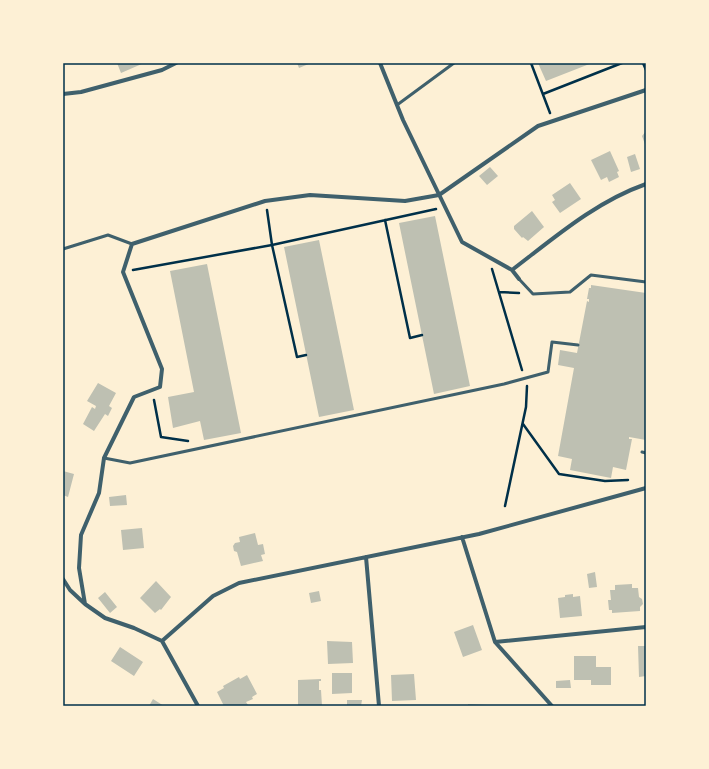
<svg xmlns="http://www.w3.org/2000/svg" width="709" height="769" font-family="Helvetica,sans-serif">
	<style>
		.building { fill: #bec0b2 }
		.lines { fill: none; stroke-linecap: round; stroke-linejoin: round }
		.path { stroke: #003049; stroke-width: 2.5 }
		.service { stroke: #3f606c; stroke-width: 3 }
		.minor { stroke: #3f606c; stroke-width: 4 }
		.neatline { fill: none; stroke: #003049; stroke-width: 1.5 }
	</style>
	<rect width="100%" height="100%" fill="#fdf0d5"/>
	<path class="building" d="M117,63H144L121,73Z
		M297,63H311L299,68Z
		M538,63H592L546,81Z
		M646,131V147L642,136Z
		M610,151L619,171L617,172L619,177L609,182L607,177L601,180L591,160Z
		M635,154L640,169L631,172L627,157Z
		M490,167L498,176L487,185L479,176Z
		M570,183L581,199L560,213L552,202L555,200L552,195Z
		M532,211L544,227L528,241L523,237L522,238L514,229V226Z
		M435,216L470,386L434,394L399,223Z
		M319,240L354,410L319,417L284,247Z
		M207,264L241,433L204,440L200,421L173,428L168,397L194,392L170,271Z
		M591,285L646,293V440L629,437V439H632L626,470L613,467L611,478L570,470L572,459L558,456L574,368L558,365L560,350L577,353L587,301L589,302V299H587L589,288H591Z
		M98,383L116,393L109,406L112,408L108,416L105,414L94,431L83,424L92,407L95,409L96,406L87,401Z
		M63,471L74,474L68,497L63,495Z
		M126,495L127,505L110,506L109,497Z
		M142,528L144,548L123,550L121,530Z
		M255,533L258,545L263,544L265,554L261,555L263,561L241,566L237,552L234,551L233,546L235,543L240,542L239,537Z
		M595,572L597,587L589,588L587,574Z
		M156,581L171,597L161,610L160,609L155,613L140,598Z
		M632,584V588H638L639,597L642,599L643,604L640,607V611L612,613V610H609L608,600H611L610,590H615V585Z
		M319,591L321,601L311,603L309,593Z
		M105,592L117,607L110,613L98,598Z
		M573,594V597L580,596L582,616L560,618L558,598L565,597V595Z
		M473,625L482,650L463,657L454,632Z
		M327,641L352,642L353,663L328,664Z
		M638,646H646V676L639,677Z
		M120,647L143,662L134,676L111,661Z
		M574,656H596V667H611V685H591V680H574Z
		M332,673H352V693L332,694Z
		M414,674L416,700L392,701L391,675Z
		M247,675L257,694L252,697L253,699L246,702L248,705L247,706H224L217,692L224,688L223,686L239,677L240,679Z
		M321,679V681H319V690H321L322,706H298V680Z
		M570,680L571,688H556V681Z
		M153,699L164,706H149Z
		M347,700H362L361,706H347Z
		M468,704L487,705V706H468Z"/>
	<g class="lines">
		<path class="path" d="M531,63L550,113
			M643,63L646,70
			M543,94L622,63
			M267,210L272,245L297,357L306,355
			M385,220L410,338L422,335
			M492,269L522,370
			M133,270L272,245L436,209
			M499,292L519,293
			M154,400L161,437L188,441
			M523,424L559,474L605,481L628,480
			M505,506L526,407L527,386"/>
		<path class="service" d="M397,105L454,63
			M63,249L108,235L132,244
			M519,279L533,294L570,292L591,275L646,282
			M642,452L646,453
			M104,458L130,463L504,384L548,372L552,342L578,345"/>
		<path class="minor" d="M380,63L403,120L462,242L512,270L519,279
			M63,94L81,92L162,70L176,63
			M512,270C554,238 595,202 646,184
			M462,537L495,642L552,706
			M366,557L379,706
			M63,579L70,590L85,604L105,618L134,628L162,641L198,706
			M85,604L79,568L81,535L99,493L104,458L134,397L160,387L162,369L123,272L132,244L265,201L310,195L405,201L439,195L538,126L646,90
			M162,641L213,596L239,583L479,534L646,488
			M495,642L646,627"/>
	</g>
	<rect width="709" height="769" fill="none" stroke="#fdf0d5" stroke-width="128"/>
	<rect x="64" y="64" width="581" height="641" class="neatline"/>
</svg>
